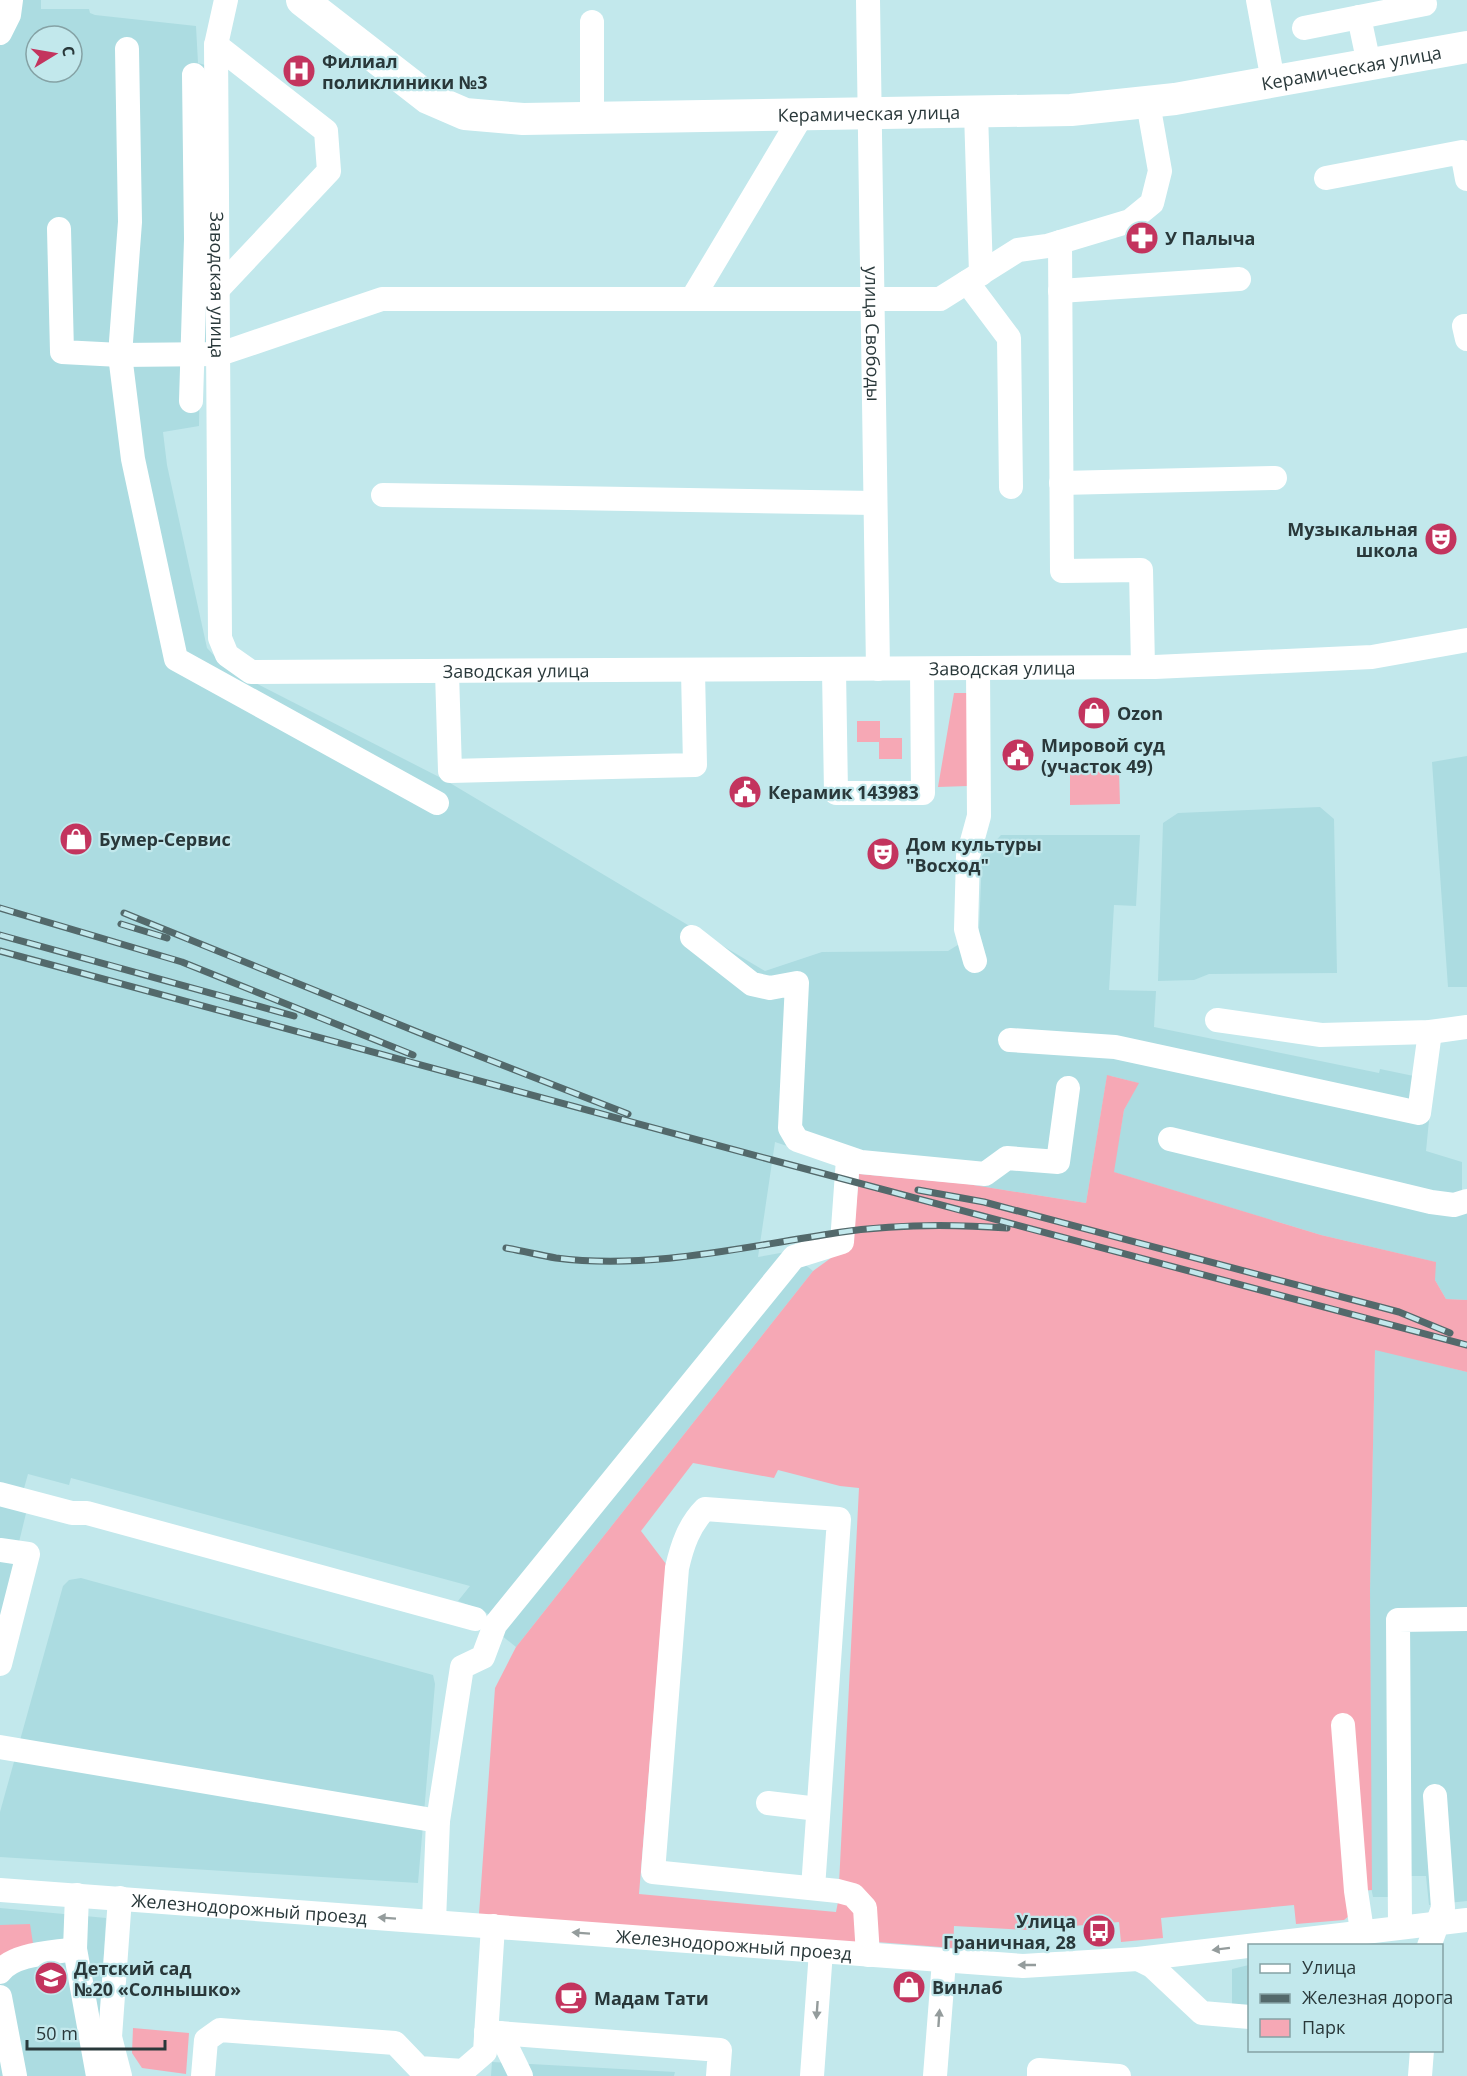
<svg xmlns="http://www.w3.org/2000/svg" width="1467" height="2076" font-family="'Open Sans',sans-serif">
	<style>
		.built { fill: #acdce1; fill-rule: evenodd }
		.green { fill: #f6a8b5 }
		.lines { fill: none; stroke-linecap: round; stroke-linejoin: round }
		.minor { stroke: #fff; stroke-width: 24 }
		.major { stroke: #fff; stroke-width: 32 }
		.rail-casing { stroke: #53696b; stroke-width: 7 }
		.rail { stroke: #c2e8ec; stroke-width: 4.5; stroke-dasharray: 14; stroke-linecap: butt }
		.oneway { fill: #949c9c }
		.labels { text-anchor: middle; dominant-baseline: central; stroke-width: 4.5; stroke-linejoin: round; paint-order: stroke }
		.poi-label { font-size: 18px; font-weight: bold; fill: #29383a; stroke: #c2e8ec; text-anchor: start }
		.street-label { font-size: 18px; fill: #29383a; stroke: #c2e8ec }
	</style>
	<rect width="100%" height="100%" fill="#c2e8ec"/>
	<path class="built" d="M0,0H41V9H89L90,13L95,15L196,26L198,63L205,65L210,364H200L199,426L163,432L167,465L207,648L226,668L445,780L765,971L822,952L948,951L979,932L982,856L1001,835H1140L1136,906L1114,905L1109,990L1156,991L1154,1027L1379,1073L1380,1069L1433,1080L1426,1151L1462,1162V1190L1467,1200V1300L1446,1299L1435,1280V1262L1321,1235L1113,1172L1124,1110L1138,1083L1111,1076H1107L1086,1203L967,1184L868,1173L775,1142L758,1257L797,1250L798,1259L813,1271L516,1647L501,1635L493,1618L484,1611L458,1601L470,1586L71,1478L69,1485L28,1474L23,1492L29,1501L0,1620ZM36,36H72V72H36Z
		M1467,756V987H1448L1432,762Z
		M1320,807L1334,819L1337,973L1209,974L1194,980L1158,981L1163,823L1178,813Z
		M1375,1349L1467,1372V1901L1429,1905L1426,1876H1408L1389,1897H1373L1371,1887L1370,1590Z
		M81,1578L433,1675L435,1684L418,1883L0,1857V1812L63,1586L69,1580Z
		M0,1908L106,1918L99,2037L108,2076H0Z
		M1249,1965V2010L1232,2009V1969Z
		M492,2062L675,2072L674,2076H491Z"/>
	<path class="green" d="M954,693H967L968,786L938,787Z
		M857,721H880V738H902V759H879V742H857Z
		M1119,771L1120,804L1070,805V772Z
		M1107,1075L1139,1083L1124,1110L1114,1172L1321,1235L1436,1262L1435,1280L1446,1299L1467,1300V1372L1375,1350L1370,1590L1372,1890L1349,1892V1916L1344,1920L1296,1924L1294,1905L1161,1918L1163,1938L1121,1942L1119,1922L1028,1930L954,1926L953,1948L877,1942L871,1903L855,1889L839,1884L859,1488L840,1486L778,1470L774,1478L693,1463L641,1531L666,1564L639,1894L836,1912L838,1902C859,1905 864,1921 857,1942L852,1945L479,1914L495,1688L516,1647L813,1271L853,1242L859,1174L967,1184L1086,1203Z
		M30,1924L34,1950L0,1961V1925Z
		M133,2028L189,2033L186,2074L142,2068L132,2053Z"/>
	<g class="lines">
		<g class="minor">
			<path id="s1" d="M226,0L216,45L220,638L227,655L251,672L1155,667L1372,657L1467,640"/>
			<path id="s2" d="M868,0L878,669"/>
			<path d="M1258,0L1273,81"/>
			<path d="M1359,17L1369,64"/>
			<path d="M592,22V118"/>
			<path d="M1304,28L1425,4"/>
			<path d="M0,33L9,15L11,0"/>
			<path d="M216,45L326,131L329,171L219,288"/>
			<path d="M127,49L130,222L120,355L133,459L176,659L437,803"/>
			<path d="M976,112L981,274"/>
			<path d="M1326,178L1462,152L1467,179"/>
			<path d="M59,229L62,352L120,355L220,354L382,299H940L1018,250L1047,246L1130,221L1152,203L1160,171L1148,103"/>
			<path d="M1060,242L1062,571L1141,570L1143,667"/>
			<path d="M967,282L1009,338L1011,487"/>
			<path d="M1060,291L1239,279"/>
			<path d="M692,299L802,115"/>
			<path d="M1467,326H1464L1467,339"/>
			<path d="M191,401L196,239L194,75"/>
			<path d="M1061,483L1275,478"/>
			<path d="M383,495L875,503"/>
			<path d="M834,670L836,793H923L922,669"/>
			<path d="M447,672L450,771L695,765L693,671"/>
			<path d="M692,937L752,984L770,988L797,983L790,1128L797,1140L861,1162L985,1174L1007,1158L1058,1162L1068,1088"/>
			<path d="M975,961L966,929L968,856L979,816L978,669"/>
			<path d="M1217,1020L1321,1035L1430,1032L1467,1027"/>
			<path d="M1010,1040L1115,1047L1419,1113L1430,1032"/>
			<path d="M1170,1139L1431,1202L1454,1205L1467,1201"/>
			<path d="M0,1494L72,1513H87L475,1619"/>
			<path d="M0,1550L28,1554L0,1664"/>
			<path d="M1343,1725L1356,1891L1362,1931"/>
			<path d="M0,1747L438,1821L434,1921"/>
			<path d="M768,1803L818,1809"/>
			<path d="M438,1821L462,1667L483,1657L495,1625L794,1257L842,1242L848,1159"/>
			<path d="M813,1888L839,1519L705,1509C689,1525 682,1546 677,1568L653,1872L838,1891L853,1895L865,1908L868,1955"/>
			<path id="s3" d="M0,1890L1023,1966L1138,1959L1467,1920"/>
			<path d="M77,1895L75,1949L98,2076"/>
			<path d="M120,1898L110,2037L120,2076"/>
			<path d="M1400,1927L1398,1620L1467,1619"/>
			<path d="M1429,1946L1443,1908L1435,1796"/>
			<path d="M1138,1959L1152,1966L1202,2013L1250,2017"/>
			<path d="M0,1972C14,1953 53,1953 75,1949"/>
			<path d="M0,1997L15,2076"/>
			<path d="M486,2032L720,2050L718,2076"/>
			<path d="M500,2033L521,2076"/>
			<path d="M203,2076L206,2040L220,2030L395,2043L419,2068L463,2071L485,2052L493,1926"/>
			<path d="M812,2076L821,1951"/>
			<path d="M935,2076L944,1961"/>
			<path d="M1039,2076V2070L1119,2076"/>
			<path d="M1420,2076L1422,2050"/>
		</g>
		<path class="major" id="s4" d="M302,0L428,98L465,114L523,119L1071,110L1175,99L1467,47"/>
		<g class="rail-casing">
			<path id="rail" d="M0,908L182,962L413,1055
				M124,913L420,1033L628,1114
				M121,924L167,938
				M0,935L294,1016
				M0,951L772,1160L1467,1345
				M918,1190L984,1202L1399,1312L1450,1333
				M506,1248C523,1251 539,1255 556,1258C651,1270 748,1246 842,1232C897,1224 952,1224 1007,1228"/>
		</g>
		<use href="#rail" class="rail"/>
	</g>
	<defs><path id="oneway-solid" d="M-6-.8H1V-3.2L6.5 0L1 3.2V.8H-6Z" transform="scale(1.5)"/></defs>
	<g class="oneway">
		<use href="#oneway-solid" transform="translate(387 1918) rotate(-176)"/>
		<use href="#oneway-solid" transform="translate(581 1933) rotate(-176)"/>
		<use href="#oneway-solid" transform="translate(1221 1949) rotate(173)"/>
		<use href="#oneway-solid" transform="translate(1027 1965) rotate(-180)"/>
		<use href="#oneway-solid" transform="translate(817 2010) rotate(94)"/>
		<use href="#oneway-solid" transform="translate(939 2018) rotate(-86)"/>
	</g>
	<defs>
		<g id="hospital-disc" transform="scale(1.725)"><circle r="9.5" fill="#c3345e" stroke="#c2e8ec"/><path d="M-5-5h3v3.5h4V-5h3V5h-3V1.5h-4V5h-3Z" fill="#fff"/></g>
		<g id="pharmacy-disc" transform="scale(1.725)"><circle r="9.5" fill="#c3345e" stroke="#c2e8ec"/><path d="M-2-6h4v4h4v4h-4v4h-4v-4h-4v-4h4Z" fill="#fff"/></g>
		<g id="theatre-disc" transform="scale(1.725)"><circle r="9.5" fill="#c3345e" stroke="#c2e8ec"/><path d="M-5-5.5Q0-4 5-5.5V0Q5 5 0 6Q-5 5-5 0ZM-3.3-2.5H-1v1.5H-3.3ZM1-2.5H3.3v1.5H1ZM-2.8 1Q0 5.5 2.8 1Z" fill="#fff"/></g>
		<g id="shop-disc" transform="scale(1.725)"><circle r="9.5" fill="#c3345e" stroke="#c2e8ec"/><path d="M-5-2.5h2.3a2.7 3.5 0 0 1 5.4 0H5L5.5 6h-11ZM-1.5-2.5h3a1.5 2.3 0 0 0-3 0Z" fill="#fff"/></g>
		<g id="civic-disc" transform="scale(1.725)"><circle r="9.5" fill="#c3345e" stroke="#c2e8ec"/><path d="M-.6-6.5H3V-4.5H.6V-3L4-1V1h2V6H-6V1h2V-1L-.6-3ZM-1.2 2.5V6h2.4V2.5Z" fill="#fff"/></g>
		<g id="bus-disc" transform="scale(1.725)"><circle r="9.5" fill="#c3345e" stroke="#c2e8ec"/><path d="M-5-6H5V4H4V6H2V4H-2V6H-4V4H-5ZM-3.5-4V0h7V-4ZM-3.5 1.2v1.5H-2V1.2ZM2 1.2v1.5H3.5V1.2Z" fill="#fff"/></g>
		<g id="school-disc" transform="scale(1.725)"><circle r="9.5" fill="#c3345e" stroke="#c2e8ec"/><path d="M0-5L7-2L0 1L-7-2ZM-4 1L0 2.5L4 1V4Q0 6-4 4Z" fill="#fff"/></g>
		<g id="cafe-disc" transform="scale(1.725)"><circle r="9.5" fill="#c3345e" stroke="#c2e8ec"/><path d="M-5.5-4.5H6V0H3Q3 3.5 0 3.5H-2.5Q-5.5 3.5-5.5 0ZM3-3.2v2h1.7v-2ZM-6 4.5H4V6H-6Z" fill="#fff"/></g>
	</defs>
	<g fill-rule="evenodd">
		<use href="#hospital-disc" x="299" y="71"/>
		<use href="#pharmacy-disc" x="1142" y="238"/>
		<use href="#theatre-disc" x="1441" y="539"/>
		<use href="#shop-disc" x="1094" y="713"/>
		<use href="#civic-disc" x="1018" y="755"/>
		<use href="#civic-disc" x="745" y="792"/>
		<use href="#shop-disc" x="76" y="839"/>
		<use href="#theatre-disc" x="883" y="854"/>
		<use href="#bus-disc" x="1099" y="1931"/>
		<use href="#school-disc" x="51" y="1978"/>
		<use href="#shop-disc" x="909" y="1987"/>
		<use href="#cafe-disc" x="571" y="1998"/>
	</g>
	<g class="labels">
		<g class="poi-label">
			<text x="322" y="61">Филиал<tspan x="322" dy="21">поликлиники №3</tspan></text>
			<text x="1165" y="238">У Палыча</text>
			<text x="1418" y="529" text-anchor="end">Музыкальная<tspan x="1418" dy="21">школа</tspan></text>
			<text x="1117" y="713">Ozon</text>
			<text x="1041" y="745">Мировой суд<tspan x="1041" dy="21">(участок 49)</tspan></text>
			<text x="768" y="792">Керамик 143983</text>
			<text x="99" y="839">Бумер-Сервис</text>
			<text x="906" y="844">Дом культуры<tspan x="906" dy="21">"Восход"</tspan></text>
			<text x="1076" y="1921" text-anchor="end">Улица<tspan x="1076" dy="21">Граничная, 28</tspan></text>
			<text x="74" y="1968">Детский сад<tspan x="74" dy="21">№20 «Солнышко»</tspan></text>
			<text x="932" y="1987">Винлаб</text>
			<text x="594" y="1998">Мадам Тати</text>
		</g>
		<g class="street-label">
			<text stroke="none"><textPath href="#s4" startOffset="1090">Керамическая улица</textPath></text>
			<text stroke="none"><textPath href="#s4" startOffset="604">Керамическая улица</textPath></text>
			<text stroke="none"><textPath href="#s1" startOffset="286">Заводская улица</textPath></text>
			<text stroke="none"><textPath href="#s2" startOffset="334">улица Свободы</textPath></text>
			<text stroke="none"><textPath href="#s1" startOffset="1438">Заводская улица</textPath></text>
			<text stroke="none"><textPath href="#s1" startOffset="952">Заводская улица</textPath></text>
			<text stroke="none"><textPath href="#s3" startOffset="250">Железнодорожный проезд</textPath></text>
			<text stroke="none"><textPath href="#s3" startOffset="736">Железнодорожный проезд</textPath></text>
		</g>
	</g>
	<rect x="1248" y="1944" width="195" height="108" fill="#c2e8ec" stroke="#85a2a5" stroke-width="1.5"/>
	<rect x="1260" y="1964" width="30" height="9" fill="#ffffff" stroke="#85a2a5" stroke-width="1.5"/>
	<text x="1302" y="1974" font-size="18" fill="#29383a">Улица</text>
	<rect x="1260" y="1994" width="30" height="9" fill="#53696b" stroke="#85a2a5" stroke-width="1.5"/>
	<text x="1302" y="2004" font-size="18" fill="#29383a">Железная дорога</text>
	<rect x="1260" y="2019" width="30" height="18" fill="#f6a8b5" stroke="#85a2a5" stroke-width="1.5"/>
	<text x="1302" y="2034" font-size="18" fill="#29383a">Парк</text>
	<g transform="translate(54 54) rotate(79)"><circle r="28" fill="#c2e8ec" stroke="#85a2a5" stroke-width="1.5"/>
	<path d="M0-4.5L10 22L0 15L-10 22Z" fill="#c3345e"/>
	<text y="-9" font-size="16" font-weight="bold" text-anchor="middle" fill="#29383a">С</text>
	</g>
	<path d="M27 2040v9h138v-9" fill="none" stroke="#29383a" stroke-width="3"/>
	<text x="36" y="2040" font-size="18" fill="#29383a" stroke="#c2e8ec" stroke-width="4.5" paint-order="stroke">50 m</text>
</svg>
